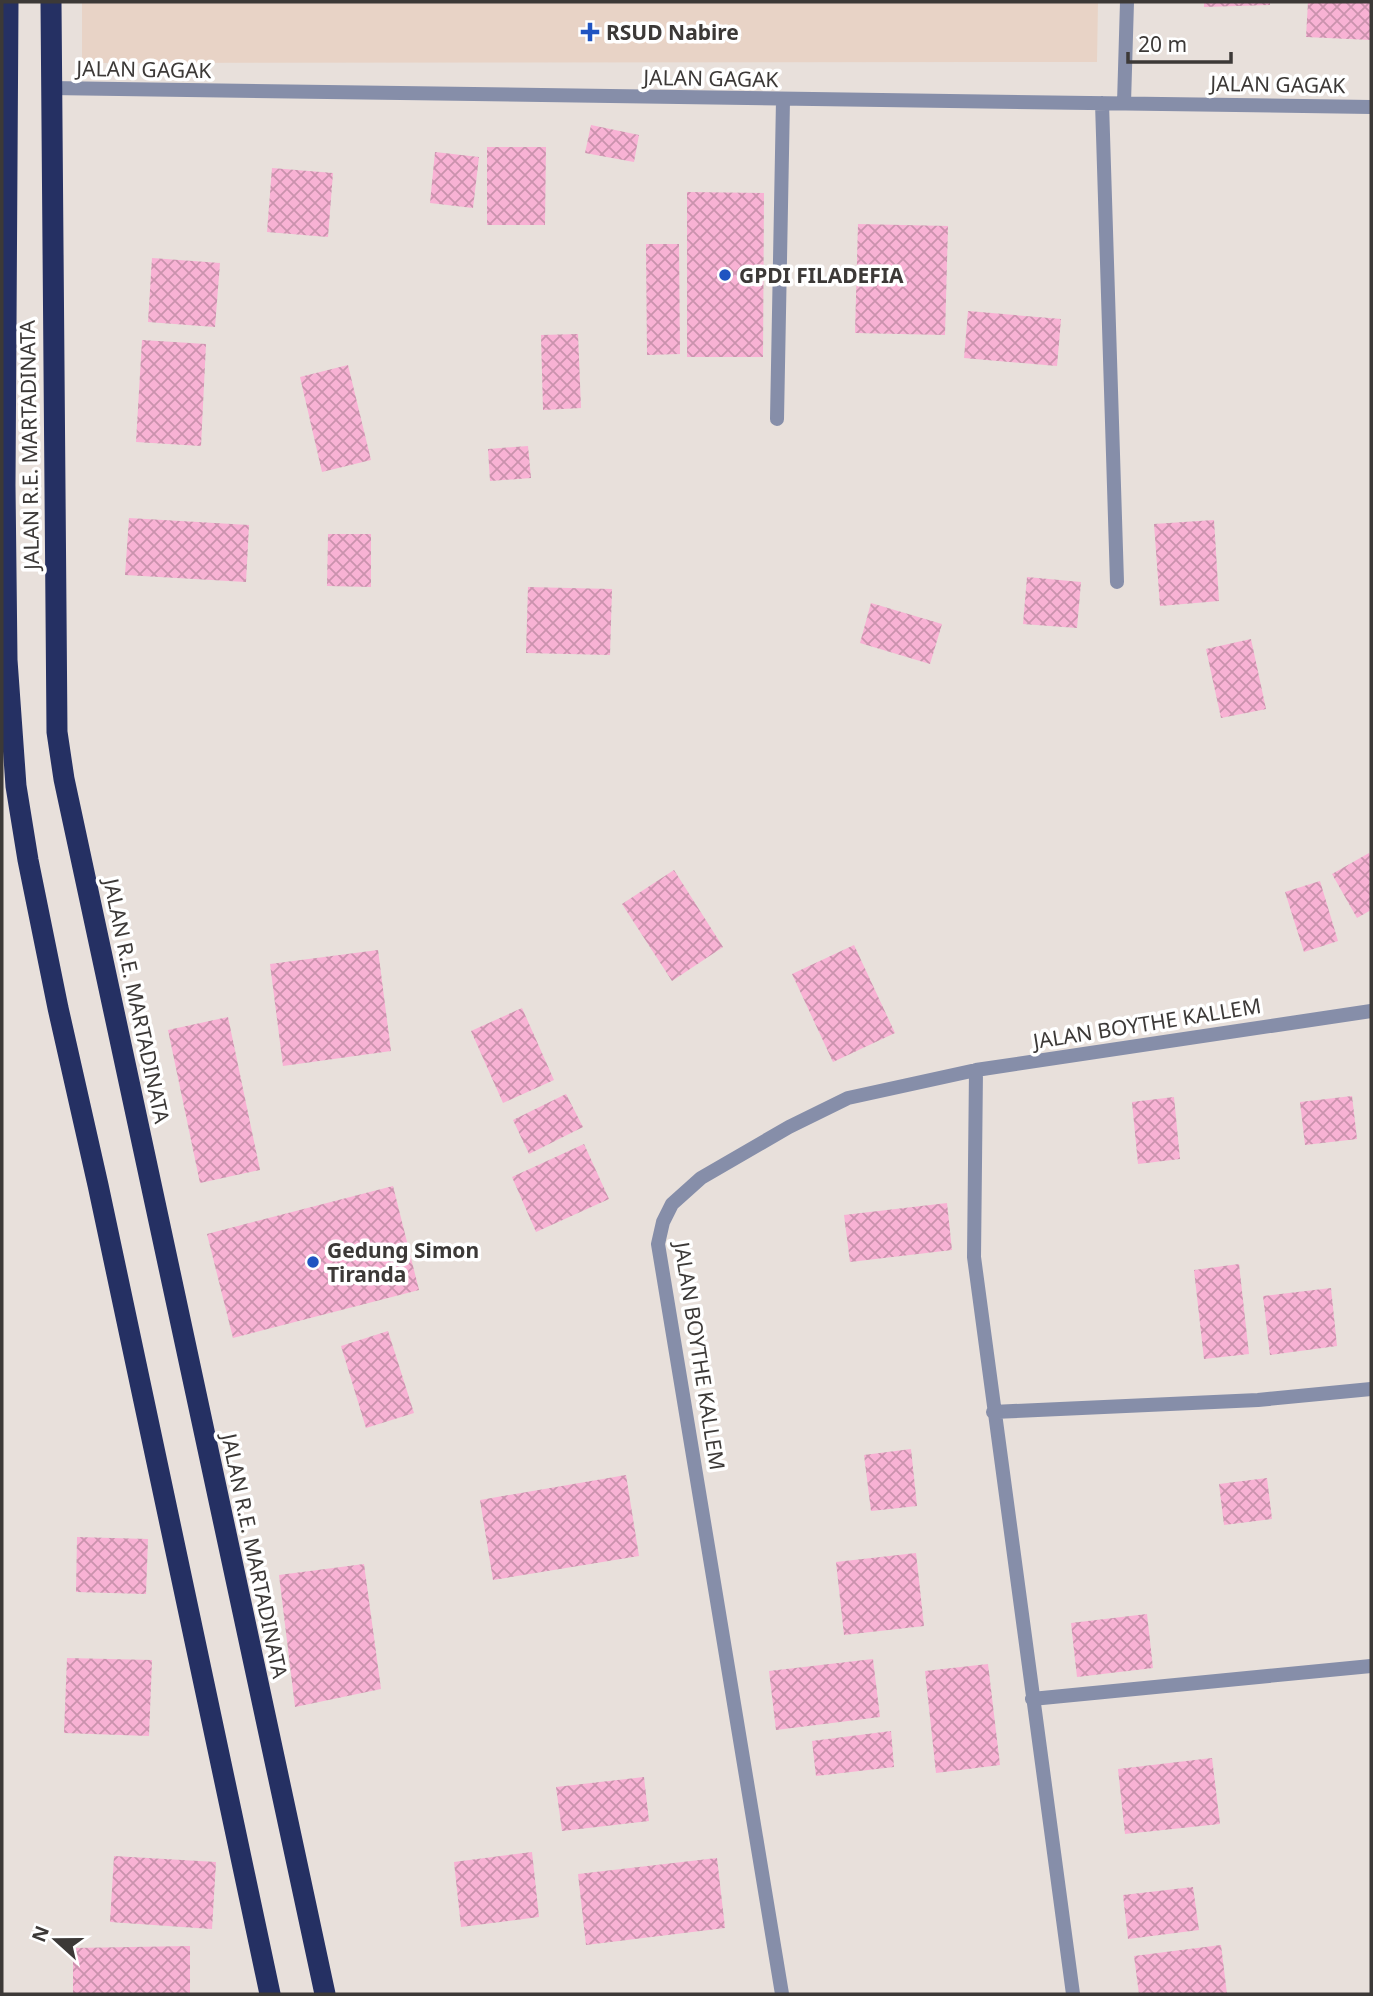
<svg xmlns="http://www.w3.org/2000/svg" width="1373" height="1996" font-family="'Noto Sans',sans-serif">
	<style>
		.medical { fill: #e8d3c6 }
		.building { fill: url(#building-cross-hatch) }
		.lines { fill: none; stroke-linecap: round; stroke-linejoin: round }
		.street { stroke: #868ea9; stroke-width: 14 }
		.highway { stroke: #253063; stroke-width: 21 }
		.poi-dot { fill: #2054c1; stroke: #fff; stroke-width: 2.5 }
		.labels { text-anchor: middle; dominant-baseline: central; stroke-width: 7; stroke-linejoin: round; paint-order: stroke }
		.poi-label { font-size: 21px; font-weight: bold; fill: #3c3937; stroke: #fff; text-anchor: start }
		.street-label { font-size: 21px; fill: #3c3937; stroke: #fff }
	</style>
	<defs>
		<pattern id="building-cross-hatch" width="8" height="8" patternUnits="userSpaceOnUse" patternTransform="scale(1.75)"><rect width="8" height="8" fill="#f8b2d4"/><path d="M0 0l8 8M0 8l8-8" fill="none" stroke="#ca92ad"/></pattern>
	</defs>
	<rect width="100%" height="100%" fill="#e8e0db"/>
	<path class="medical" d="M82,2H1098L1097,62L82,63Z"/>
	<path class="building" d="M1204,2H1270V5L1204,7Z
		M1308,2H1371V40L1306,37Z
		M591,125L639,135L634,162L585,153Z
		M487,147H546L545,225H487Z
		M435,152L479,157L473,208L430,203Z
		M272,168L333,173L328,237L267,232Z
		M687,192L764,193L763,357H687Z
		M858,224L948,226L945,335L855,333Z
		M646,244H679L680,354L647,355Z
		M152,258L220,263L215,327L148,322Z
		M968,311L1061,319L1057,366L964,358Z
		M578,334L581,408L543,410L541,335Z
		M142,340L206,344L201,446L136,442Z
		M348,365L371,460L322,472L300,377Z
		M528,446L531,478L490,481L488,449Z
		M129,518L249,525L246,582L125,575Z
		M1214,520L1219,601L1160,606L1154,524Z
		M328,534H371V587L327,586Z
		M1027,577L1081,582L1077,628L1023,624Z
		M528,587L612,589L610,655L526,653Z
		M871,603L942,624L930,664L860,643Z
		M1251,639L1266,709L1221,718L1206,649Z
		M1369,853L1371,856V910L1357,918L1332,874Z
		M674,870L723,947L672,981L622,904Z
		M1320,881L1338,941L1304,952L1285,892Z
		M854,945L895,1033L833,1062L792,974Z
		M378,950L391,1051L283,1066L270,964Z
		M522,1008L554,1080L503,1103L471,1031Z
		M228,1017L260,1170L200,1183L168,1030Z
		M566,1094L583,1127L529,1154L513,1120Z
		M1352,1096L1357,1139L1305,1145L1300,1102Z
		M1174,1097L1180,1159L1138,1164L1132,1102Z
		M584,1144L609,1199L536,1232L512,1177Z
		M393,1186L419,1290L233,1338L207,1234Z
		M947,1203L952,1250L850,1262L844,1215Z
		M1239,1264L1249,1354L1204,1359L1194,1270Z
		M1331,1288L1337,1346L1270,1355L1263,1296Z
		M388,1331L414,1413L366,1428L341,1346Z
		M911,1449L917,1506L871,1511L864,1455Z
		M626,1475L639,1556L493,1580L480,1500Z
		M1267,1478L1272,1519L1224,1525L1219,1484Z
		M77,1537L148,1539L146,1594L76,1592Z
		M916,1553L924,1626L844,1635L836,1562Z
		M364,1564L381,1689L295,1707L279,1575Z
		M1147,1614L1153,1668L1077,1677L1071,1623Z
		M67,1658L152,1660L149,1736L64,1733Z
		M873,1659L880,1717L776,1730L769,1671Z
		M988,1664L1000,1765L936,1773L925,1671Z
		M891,1731L894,1767L816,1776L812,1741Z
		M1212,1758L1220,1824L1125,1834L1118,1769Z
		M644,1777L649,1821L562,1831L556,1787Z
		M532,1852L539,1917L461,1927L454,1862Z
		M114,1856L216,1862L212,1929L110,1922Z
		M717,1858L725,1928L586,1945L578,1874Z
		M1193,1887L1199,1930L1128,1939L1123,1895Z
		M1221,1945L1227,1994H1139L1134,1956Z
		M190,1946V1994H73V1948Z"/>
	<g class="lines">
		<path class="street" d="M50,88L1371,107
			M1102,103L1117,582
			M1124,103L1127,2
			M777,419L783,100
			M976,1070L974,1257L1073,1994
			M993,1412L1258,1400L1371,1389
			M1032,1699L1371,1666
			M782,1994L658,1244L663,1222L672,1204L701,1178L789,1127L848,1098L976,1070L1371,1011"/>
		<path class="highway" d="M8,2L5,485L7,660L16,786L28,860L58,1008L98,1185L270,1994
			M51,2L57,732L64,779L325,1994"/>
	</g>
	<g class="poi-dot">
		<path d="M586.5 21.5h7v7h7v7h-7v7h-7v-7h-7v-7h7z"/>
		<circle cx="725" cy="275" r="7"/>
		<circle cx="313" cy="1262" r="7"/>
	</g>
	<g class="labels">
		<g class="poi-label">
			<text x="606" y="32">RSUD Nabire</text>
			<text x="739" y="275">GPDI FILADEFIA</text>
			<text x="327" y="1250">Gedung Simon<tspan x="327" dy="24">Tiranda</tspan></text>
		</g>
		<g class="street-label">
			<text transform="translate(144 69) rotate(1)">JALAN GAGAK</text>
			<text transform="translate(711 78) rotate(1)">JALAN GAGAK</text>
			<text transform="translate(1278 84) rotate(1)">JALAN GAGAK</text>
			<text transform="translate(29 445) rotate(-91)">JALAN R.E. MARTADINATA</text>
			<text transform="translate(137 1001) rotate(78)">JALAN R.E. MARTADINATA</text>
			<text transform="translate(1147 1023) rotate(-9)">JALAN BOYTHE KALLEM</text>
			<text transform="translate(700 1356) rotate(81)">JALAN BOYTHE KALLEM</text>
			<text transform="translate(255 1556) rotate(78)">JALAN R.E. MARTADINATA</text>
		</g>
	</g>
	<rect width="1373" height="1996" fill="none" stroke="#3c3937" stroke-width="7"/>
	<g transform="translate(56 1940) rotate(291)" stroke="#ffffff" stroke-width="5" paint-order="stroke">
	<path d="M0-5L12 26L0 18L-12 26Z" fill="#3c3937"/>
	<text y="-10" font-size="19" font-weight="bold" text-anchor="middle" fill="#3c3937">N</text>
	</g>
	<path d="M1128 52v10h103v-10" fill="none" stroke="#3c3937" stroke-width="3.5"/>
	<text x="1138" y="52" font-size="21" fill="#3c3937" stroke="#ffffff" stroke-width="5" paint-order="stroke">20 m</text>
</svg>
